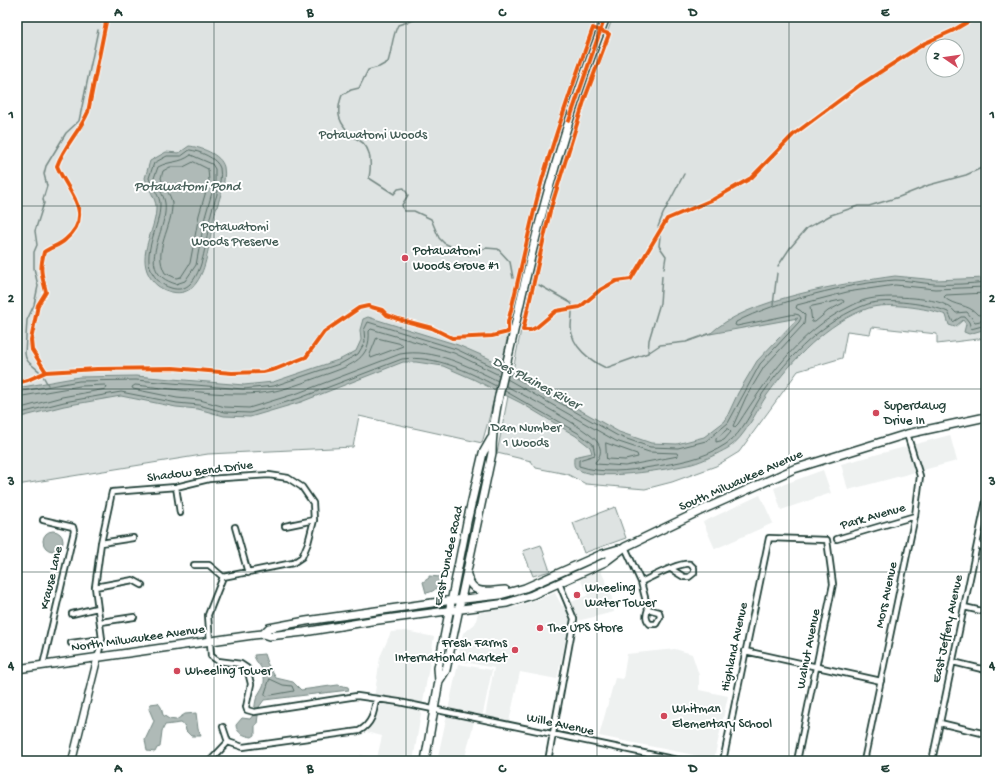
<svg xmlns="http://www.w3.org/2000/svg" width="1003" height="778" font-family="'Gochi Hand',sans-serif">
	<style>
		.built { fill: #eef1f0 }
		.green { fill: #dee3e2; stroke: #7e908b; fill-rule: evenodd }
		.water { fill: #afbab7; stroke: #758883 }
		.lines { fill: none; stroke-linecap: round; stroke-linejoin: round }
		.shore { stroke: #596f68; stroke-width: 1 }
		.stream { stroke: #758883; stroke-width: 1.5 }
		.street-casing { stroke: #1f3d34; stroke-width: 8 }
		.secondary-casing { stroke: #1f3d34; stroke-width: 9 }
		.primary-casing { stroke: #1f3d34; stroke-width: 10 }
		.street { stroke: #fff; stroke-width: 4.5 }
		.secondary { stroke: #fff; stroke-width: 6 }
		.primary { stroke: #fff; stroke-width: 7 }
		.cycleway-casing { stroke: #fff; stroke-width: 6 }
		.cycleway { stroke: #e8590c; stroke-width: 4 }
		.grid { fill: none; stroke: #1f3d34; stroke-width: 1; stroke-opacity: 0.55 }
		.poi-dot { fill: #d1495b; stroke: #fff; stroke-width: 1.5 }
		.labels { text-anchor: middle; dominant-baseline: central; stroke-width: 4; stroke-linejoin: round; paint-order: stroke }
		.park-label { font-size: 13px; fill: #455e57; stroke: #fff }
		.poi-label { font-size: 13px; fill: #1f3d34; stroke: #fff; text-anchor: start }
		.street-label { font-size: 13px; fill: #1f3d34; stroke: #fff }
		.water-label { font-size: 14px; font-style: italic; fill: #4a625b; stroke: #fff }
		.neatline { fill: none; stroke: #1f3d34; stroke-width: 1.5 }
		.grid-label { font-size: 13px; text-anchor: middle; font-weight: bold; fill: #1f3d34 }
	</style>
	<rect width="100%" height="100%" fill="#fff"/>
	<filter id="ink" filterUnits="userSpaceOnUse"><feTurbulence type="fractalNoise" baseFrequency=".025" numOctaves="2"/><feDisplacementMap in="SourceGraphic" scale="8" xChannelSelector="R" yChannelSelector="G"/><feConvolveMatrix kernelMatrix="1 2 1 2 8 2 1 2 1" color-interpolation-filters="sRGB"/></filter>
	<g filter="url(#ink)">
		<path class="built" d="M950,435L957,461L848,490L841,464Z
			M823,470L831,493L781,510L774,488Z
			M760,495L773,523L715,549L703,522Z
			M600,569L611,593L614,612L569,623L557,679L520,672L509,722L485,717L494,668L459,661L458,657L463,633L475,624L478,613L516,607L555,593L562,606L588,595L580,579Z
			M406,631L434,637L413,761H359L360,755L377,758L382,736L366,732L375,692L380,657L391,632Z
			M675,649L692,654L699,675V690L728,696L714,759L599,736L615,678L623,679L627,654Z
			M458,664L492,670L481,723L474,722L464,761H437Z"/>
		<path class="green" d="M17,17H581C590,19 595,21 595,31C567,103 543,178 525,254C510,317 501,381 482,443L359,416L353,447L208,454L17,485Z
			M613,17H986V338L937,344V334L872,327L870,334L847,331L842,358L798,371L739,452L716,466L672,482L645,489L586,484L567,474L536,468L531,461L497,453C513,372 527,290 549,210C566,144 589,80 613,17ZM933,46H957V70H933Z
			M615,507L626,538L584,553L573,523Z
			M541,545L550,571L533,576L523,551Z"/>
		<path class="water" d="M189,146C200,147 221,154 224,167C227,183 218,201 214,217C208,240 208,304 168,291C158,288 151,281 147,271C139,249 157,228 156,206C156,200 147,185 145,178L150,161L166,152L179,153Z
			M895,276L936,280L986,278V329L969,334L964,332L966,324L963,320L955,327L949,325L946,315C927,308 888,302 869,308C827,322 792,360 767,395C756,411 745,438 728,448C717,454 703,461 692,464C670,469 592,483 576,468C573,466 574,461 574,457L592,453L590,447L576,436L521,403L473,379L443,366L416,362H403L301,402L250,417L224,416L198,409L176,407L121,396L64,406L17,418V388L79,377L136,376L244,385L273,382L341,359L356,351L361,340L360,330L363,319L368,317L458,345L488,358L619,432L651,443L677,444L704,437L725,421L738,393L757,361L798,318L710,334C745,299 846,283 895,276Z
			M43 541a10 10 0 1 1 20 0a10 10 0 1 1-20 0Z
			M429,576L440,577C440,586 435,592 426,593L423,582L429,578Z
			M264,654L267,663L276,678L293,682L301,690L338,685L348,687L349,690L264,700L259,707L257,724L255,725V735L252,737C245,736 236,733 236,725L242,718L250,719C257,712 253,703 258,695C263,686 266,684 263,672C261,665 255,662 254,655Z
			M158,703L161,707L163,715L169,719L176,720L185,714L196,713L198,729L201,736H191L186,731L185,726L181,723L165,725L162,731L160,747L157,748L155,752L147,751L145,740L154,721L149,709L150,704Z"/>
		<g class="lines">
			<path class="shore" d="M190,150C199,151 217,158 220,168C223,185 213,202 210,218C206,237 203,298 171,288C161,285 155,279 151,270C143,249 160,227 160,205C161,197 151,186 149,178L154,163L167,156H181Z
				M191,155L212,164L215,169V182L205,217L196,265L185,281L176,284C132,271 169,231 165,203C164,195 157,186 154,178L158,167C171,160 179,164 191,155Z
				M194,162L208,169L209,181L199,215L190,263L181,277L176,278L165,273C152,250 173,228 172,203C171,194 163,187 161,178L163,171L170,167H183Z
				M986,287L935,289L895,285L847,292L797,305L796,308L801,311L805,315L804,324L764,367L746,397L733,426L735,427L738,424C767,379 799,331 849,307C855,304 862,300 869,299C883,296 900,297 914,298C929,300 947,301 956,313L967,312L975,322L986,320
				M986,293L946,295L944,297C954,307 968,303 978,315L986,314
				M842,300L844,301L843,303L828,311L815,322H812L810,307Z
				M377,338L402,344L403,346L371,358L370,355Z
				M509,374L618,436L650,447L678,448L706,441L728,423L760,364L799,322L801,318L799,315L795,314L737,326L735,325L736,322C776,301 850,283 895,280C908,280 921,283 934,284C951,285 969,284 986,282
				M498,381C468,366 434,348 400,354L298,393L249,408L225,407L200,400L177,398L133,389L132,387L135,385C178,389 234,399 275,391C294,387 312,379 330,373C352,365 371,358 369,331L371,329L454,353L499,375
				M506,386C522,394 591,430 598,443C602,450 601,456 595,462L596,464L625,466L678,456L677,453L649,452L616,441L507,379
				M505,391L578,433L593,444L595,455L579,460V466C602,474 628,471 651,467C677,463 704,459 726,444C743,433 752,410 763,393C789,356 825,319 868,304C887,298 930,304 948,312L953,322L961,317H965L969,322L971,329L986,325
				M17,392L79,381L136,380L243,389L274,386L342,363L358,354L365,342L364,330L368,322L456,349L500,370
				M17,397L80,386L105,385L107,387L106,389L62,397L17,409
				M17,414L64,402L121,392L177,403L199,405L224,412L250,413L300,398L402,359C436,355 467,371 496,386
				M728,429L731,432L724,440L716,442V439Z
				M606,443L637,454L638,457L625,460L607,459Z
				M270,679L283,685L292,686L294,691L266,696L265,694Z"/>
			<path class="stream" d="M423,17L398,25C392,36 392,50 388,62L379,67L368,70L359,88L351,90L342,95C335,114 339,124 354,137C357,140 362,141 364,144C372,153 371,167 369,178L394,194L398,189L404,188L408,195L402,205L404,211H414L431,219L439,238L444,243L469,255L486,248L498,249L510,262L513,278
				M100,21V17
				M658,227L663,214L684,174
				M660,236L659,246L666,256L664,269
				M778,266L790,248L807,228L831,215L858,206H869L899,197L929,185L966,175L986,166
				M539,285L571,303L572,305
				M773,305L777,273
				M572,312C572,317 571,322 571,327C571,347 591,361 606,368L648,353L660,345L686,342L711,333
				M648,353L649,340L660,303L662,276
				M41,373C35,366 25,363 25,353L27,320L34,305L38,286L34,268V252L37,245L35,231L44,203L43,199L47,186L44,174L46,166L66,133L79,121L98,30
				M43,376L48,385"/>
			<g class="street-casing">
				<path id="street" d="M176,487L180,513
					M285,526L314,520
					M235,527L248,573
					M837,539L915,516
					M101,543L133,538
					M977,545L986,548
					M625,547L641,582L648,609
					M194,565H209L223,577
					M641,582C652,577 679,562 690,564L694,568V573L689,577H684L671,569
					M95,587L133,580L142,585
					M964,607L986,612
					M648,609L659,612L660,617L656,624H650C645,619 646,615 648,609Z
					M72,614L97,608
					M101,622L134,617
					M71,643L102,639
					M745,651L881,681
					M98,656L102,639L95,587L101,543L112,492L176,487L209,479L269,475L288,478L302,487L313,503L314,520L308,543L302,557L293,563L223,577L208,615L211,656L218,661L241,664L247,668L251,684L246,707L247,710L254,712L357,696L399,702L682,761
					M953,662L986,670
					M43,665L74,531L73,527L43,520
					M940,723L986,734
					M223,727L228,742L243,747L359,731C372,724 374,713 376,699
					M210,761L228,742
					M548,761L574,619L559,583
					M723,761L769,538L827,540L833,584L797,761
					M864,761L915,516L920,476L907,434
					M932,761L986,501"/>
			</g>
			<g class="secondary-casing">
				<path id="secondary" d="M593,17L604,20
					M72,761L98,656"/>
			</g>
			<g class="primary-casing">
				<path id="primary" d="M467,575C473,597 487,591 505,590
					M263,634L269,628L306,621L446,601L500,595L525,588L602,554L619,549
					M17,669L253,635L263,634L269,636L304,632L371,621L507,603L532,595L605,562L625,547L702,510L794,469L907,434L986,417
					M439,681L446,670L492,453C492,415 504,376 512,340C535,230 565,121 606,17
					M425,761L439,681L438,668L467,522L483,453L491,439"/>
			</g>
			<use href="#street" class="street"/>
			<use href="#secondary" class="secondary"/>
			<use href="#primary" class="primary"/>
			<g class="cycleway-casing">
				<path id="cycleway" d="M569,121L604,20L593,17
					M46,372L32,350L31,340L38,305L46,292C42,274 39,272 44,252C50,247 59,246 65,240C96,214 68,193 57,166C64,146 80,131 88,112L107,17
					M17,383L28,380L46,372L97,369L173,368L232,373L263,372L276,369L306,357L324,332L359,308L368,306L382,310L387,315L398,319L432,328L452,338L492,336L508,332V322C520,275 529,227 542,180C557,129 575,78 593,28L609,34L585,98L550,211L523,330H531L537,327L556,311L580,307L600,290L616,281L631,279L667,219L714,199L751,178L793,135L860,85L925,43L952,31L976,17"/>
			</g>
			<use href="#cycleway" class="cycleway"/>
		</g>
	</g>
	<path class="grid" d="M214,17V761M406,17V761M597,17V761M789,17V761M17,206H986M17,389H986M17,572H986"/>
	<g class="poi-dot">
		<circle cx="405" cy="258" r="4"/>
		<circle cx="876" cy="413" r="4"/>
		<circle cx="577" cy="595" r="4"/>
		<circle cx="540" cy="628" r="4"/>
		<circle cx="515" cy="650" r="4"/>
		<circle cx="177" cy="671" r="4"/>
		<circle cx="664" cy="716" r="4"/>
	</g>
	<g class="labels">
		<g class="park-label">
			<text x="373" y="135">Potawatomi Woods</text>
			<text x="235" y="227">Potawatomi<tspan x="235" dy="15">Woods Preserve</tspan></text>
			<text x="526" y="428">Dam Number<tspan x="526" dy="15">1 Woods</tspan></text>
		</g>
		<g class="poi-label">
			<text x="413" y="251">Potawatomi<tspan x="413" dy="15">Woods Grove #1</tspan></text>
			<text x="884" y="406">Superdawg<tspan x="884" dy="15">Drive In</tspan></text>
			<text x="585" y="588">Wheeling<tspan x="585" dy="15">Water Tower</tspan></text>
			<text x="548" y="628">The UPS Store</text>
			<text x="507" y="643" text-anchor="end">Fresh Farms<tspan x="507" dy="15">International Market</tspan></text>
			<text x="185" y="671">Wheeling Tower</text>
			<text x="672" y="709">Whitman<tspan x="672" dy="15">Elementary School</tspan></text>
		</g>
		<g class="street-label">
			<text transform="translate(200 472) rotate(-7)">Shadow Bend Drive</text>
			<text transform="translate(741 481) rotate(-24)">South Milwaukee Avenue</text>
			<text transform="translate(873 517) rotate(-16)">Park Avenue</text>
			<text transform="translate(449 556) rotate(-78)">East Dundee Road</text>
			<text transform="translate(52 578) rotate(-77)">Krause Lane</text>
			<text transform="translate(887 595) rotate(-78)">Mors Avenue</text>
			<text transform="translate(948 629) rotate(-78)">East Jeffery Avenue</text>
			<text transform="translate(138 639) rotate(-8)">North Milwaukee Avenue</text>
			<text transform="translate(735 647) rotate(-78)">Highland Avenue</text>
			<text transform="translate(809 649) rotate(-79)">Walnut Avenue</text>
			<text transform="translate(560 725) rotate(12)">Wille Avenue</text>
		</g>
		<g class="water-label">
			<text x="187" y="187">Potawatomi Pond</text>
			<text transform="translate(536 384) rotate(28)">Des Plaines River</text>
		</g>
	</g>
	<rect width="1003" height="778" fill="none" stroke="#fff" stroke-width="44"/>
	<g transform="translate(945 58) rotate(283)"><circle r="19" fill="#ffffff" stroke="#a5b1ae"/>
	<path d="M0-3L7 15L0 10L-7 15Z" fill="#d1495b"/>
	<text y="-6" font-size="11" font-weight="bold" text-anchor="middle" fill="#1f3d34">N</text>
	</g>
	<rect x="22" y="22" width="959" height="734" class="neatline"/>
	<g class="grid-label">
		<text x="118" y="16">A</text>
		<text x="310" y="16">B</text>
		<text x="502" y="16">C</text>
		<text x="693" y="16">D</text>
		<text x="885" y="16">E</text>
		<text x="11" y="118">1</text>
		<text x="992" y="118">1</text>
		<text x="11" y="302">2</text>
		<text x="992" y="302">2</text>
		<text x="11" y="485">3</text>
		<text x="992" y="485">3</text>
		<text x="11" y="669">4</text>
		<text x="992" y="669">4</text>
		<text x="118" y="772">A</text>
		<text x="310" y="772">B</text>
		<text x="502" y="772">C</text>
		<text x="693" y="772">D</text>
		<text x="885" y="772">E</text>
	</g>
</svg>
